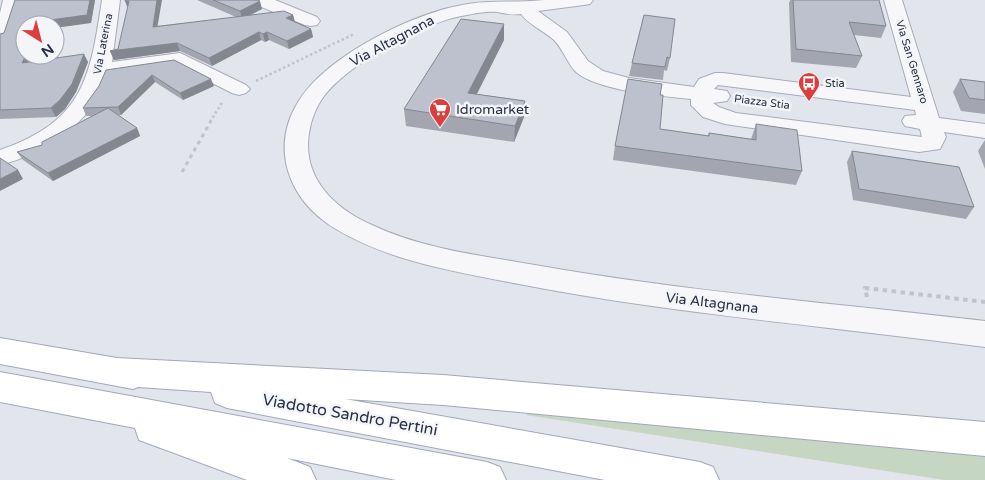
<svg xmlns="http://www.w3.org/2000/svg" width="985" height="480" font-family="'Varela Round',sans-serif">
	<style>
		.green { fill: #c5d7c3 }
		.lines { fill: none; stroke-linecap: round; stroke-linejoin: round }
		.minor-casing { stroke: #a7abb8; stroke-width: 2 }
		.major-casing { stroke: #a1a7ba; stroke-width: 2 }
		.path-far2 { stroke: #c1c3cb; stroke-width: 2.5; stroke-dasharray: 2.5 2.5; stroke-linecap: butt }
		.path-far1 { stroke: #c1c3cb; stroke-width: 3; stroke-dasharray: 4 4; stroke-linecap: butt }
		.path { stroke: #c1c3cb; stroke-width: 4; stroke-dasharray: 4.5 4.5; stroke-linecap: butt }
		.minor { fill: #f7f7fa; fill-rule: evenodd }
		.major { fill: #fff; fill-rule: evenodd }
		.wall { fill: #a3a5b0 }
		.shaded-wall { fill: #848690 }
		.building { fill: #bdc0cd; stroke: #848690 }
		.labels { text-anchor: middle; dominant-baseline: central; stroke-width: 5; stroke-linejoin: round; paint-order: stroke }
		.far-street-label { font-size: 11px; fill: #292f47; stroke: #f3f5f9 }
		.far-poi-label { font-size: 11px; fill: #292f47; stroke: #f3f5f9; text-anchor: start }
		.street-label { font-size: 14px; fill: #292f47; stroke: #f3f5f9 }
		.poi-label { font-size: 14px; fill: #292f47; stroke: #f3f5f9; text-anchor: start }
		.near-street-label { font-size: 16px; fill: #292f47; stroke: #f3f5f9 }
	</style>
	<rect width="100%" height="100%" fill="#e3e5ed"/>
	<path class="green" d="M529,406L985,450V480H944L526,415Z"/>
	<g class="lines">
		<g class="minor-casing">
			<path id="minor" d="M3,0H21L9,37L7,41L0,43V13Z
				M102,0H120L112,62L180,53L246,85L250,89L246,93L239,95L232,93L177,65L108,75C92,123 47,153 0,165V150C84,121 90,78 102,0Z
				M251,0H275L317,17L320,21L317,25L311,26L305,25L254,4Z
				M544,0H593L590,4L584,5L538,11L567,32L588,61L603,71L629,78L694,87L699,79L715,73H723L911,97L884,0H902L939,118L985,124V138L944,132L946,137L940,149L919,152L725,124L703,117L691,105V99C662,96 598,91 576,72C567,63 563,49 554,40C543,30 530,26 521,14C513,15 509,14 502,13C492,10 477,13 467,15C425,21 350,63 324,96C316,107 311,120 309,133C302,178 334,208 372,225C420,248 477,255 529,264C680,291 833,303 985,321V347C829,326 673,314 519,284C457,272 391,262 336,229C289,201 268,148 300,99C330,54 415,12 468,4C493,0 519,3 544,0ZM718,85L915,110L916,115L905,116L902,121L905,126L920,129L922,137L736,113L719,107L713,103L727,101L730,96L727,91L714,89Z"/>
		</g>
		<g class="major-casing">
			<path id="major" d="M0,338L117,358L443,375L985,422V456L443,405L345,399L700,462L713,467L719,480H605L227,408L215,403L211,392L138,387L133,389L0,364Z
				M0,372L487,462L500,467L506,480H396L287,458L310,467L316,480H247L139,440L135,428L0,402Z"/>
		</g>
		<path class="path-far2" d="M256,81L354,34
			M210,122L223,101"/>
		<path class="path-far1" d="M182,172L211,121"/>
		<path class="path" d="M867,297L865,288L985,302"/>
		<use href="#minor" class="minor"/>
		<use href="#major" class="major"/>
	</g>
	<path class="wall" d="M15,0H95L91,23L25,25V55H35L32,61L88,62L76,92L65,109L56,117L0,119V34L4,33Z
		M197,0H257L262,9L251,15H293L295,22L311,29L313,37L289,49L269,40L265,42L261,40L212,66L180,51L114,60L110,51L118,49L157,26L236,17Z
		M790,0H879L886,26L881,38L854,35L862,56L856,68L791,62L789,3Z
		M644,15L670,58L667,71L664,70L663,80L629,76L632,63Z
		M504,40L477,94L525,101L524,117L514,142L406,126L404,109Z
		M174,60L214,86L183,100L155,82L121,115H118L137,128L140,136L53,181L23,160L17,152L42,145L93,116H86L83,108Z
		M960,79L985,82V114L961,111L953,92Z
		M756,124L802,171L796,185L613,160L615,146L660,129L708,136L709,133L751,139Z
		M985,140V169L978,151Z
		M852,151L974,207L966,219L853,200L847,162Z"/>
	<path class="shaded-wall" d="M90,0H95L91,23L55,28V25H41L43,21Z
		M157,0H162L156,35L153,27Z
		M125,1H129L128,9Z
		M260,1L262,9L242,19L240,11Z
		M293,15L295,23L286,18Z
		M504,24V40L469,109L468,93Z
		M311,29L313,37L289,49L287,41Z
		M259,32L261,40L212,66L209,58Z
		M267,32L269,40L265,42L263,34Z
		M177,43L180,51L114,60L110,51Z
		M84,54L88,62L76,92L65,109L56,117L51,108Z
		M26,55H35L27,71L22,63Z
		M152,75L155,82L121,115L118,107Z
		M211,79L214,86L183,100L180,93Z
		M525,101L524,117L514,142L515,126Z
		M137,128L140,136L53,181L48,173Z
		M18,170L23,179L0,191V179Z"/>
	<path class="building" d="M15,0H90L87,15L43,21L41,25H25V55H26L22,63L84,54L72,84L60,100L51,108L0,110V34L4,33Z
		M125,0H157L153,27L284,11L293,15L286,18L311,29L287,41L267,32L263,34L259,32L209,58L177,43L110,51L118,49L129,1H125Z
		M213,0H257L260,1L240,11Z
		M793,0H879L886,26L849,22L862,56L796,49Z
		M644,15L675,19L670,58L667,57L665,67L632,63Z
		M461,19L504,24L468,93L525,101L515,126L404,109Z
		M174,60L211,79L180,93L152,75L118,107L83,108L99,86L106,70Z
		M628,79L662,84L660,95H663L660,129L709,136V133L756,140V124L797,130L802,171L615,146Z
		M960,79L985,82V100L969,98Z
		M108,108L137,128L48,173L17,152L42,145V142Z
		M852,151L959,167L974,207L859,189Z
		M0,158L18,170L0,179Z"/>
	<defs>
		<g id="bus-pin" transform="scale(1.125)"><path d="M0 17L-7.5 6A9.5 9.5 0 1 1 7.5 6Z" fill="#dc3e3d" stroke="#f3f5f9"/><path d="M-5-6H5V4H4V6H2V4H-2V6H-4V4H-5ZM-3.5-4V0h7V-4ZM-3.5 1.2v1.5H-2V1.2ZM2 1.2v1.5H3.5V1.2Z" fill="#fff"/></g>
		<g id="supermarket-pin" transform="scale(1.125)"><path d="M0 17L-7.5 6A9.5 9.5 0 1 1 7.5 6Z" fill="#dc3e3d" stroke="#f3f5f9"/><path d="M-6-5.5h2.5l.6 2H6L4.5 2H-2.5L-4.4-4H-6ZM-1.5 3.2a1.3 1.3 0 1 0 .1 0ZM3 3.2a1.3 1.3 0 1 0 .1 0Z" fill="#fff"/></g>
	</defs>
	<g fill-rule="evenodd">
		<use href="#bus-pin" x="809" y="83"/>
		<use href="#supermarket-pin" x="440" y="109"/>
	</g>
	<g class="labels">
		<g class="far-street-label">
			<text transform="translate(103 44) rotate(-79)">Via Laterina</text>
			<text transform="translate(912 62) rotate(73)">Via San Gennaro</text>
			<text transform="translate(762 102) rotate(7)">Piazza Stia</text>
		</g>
		<g class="far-poi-label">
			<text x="825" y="83">Stia</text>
		</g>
		<g class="street-label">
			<text transform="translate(392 41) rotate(-28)">Via Altagnana</text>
			<text transform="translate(712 303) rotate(7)">Via Altagnana</text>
		</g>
		<g class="poi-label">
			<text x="456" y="109">Idromarket</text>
		</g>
		<g class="near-street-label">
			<text transform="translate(350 415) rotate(10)">Viadotto Sandro Pertini</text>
		</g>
	</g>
	<g transform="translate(40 40) rotate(144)"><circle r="24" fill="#f3f5f9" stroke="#a2a6b2"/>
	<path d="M0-4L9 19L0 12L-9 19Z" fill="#dc3e3d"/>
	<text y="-8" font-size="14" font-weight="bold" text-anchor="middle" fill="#292f47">N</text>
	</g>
</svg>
